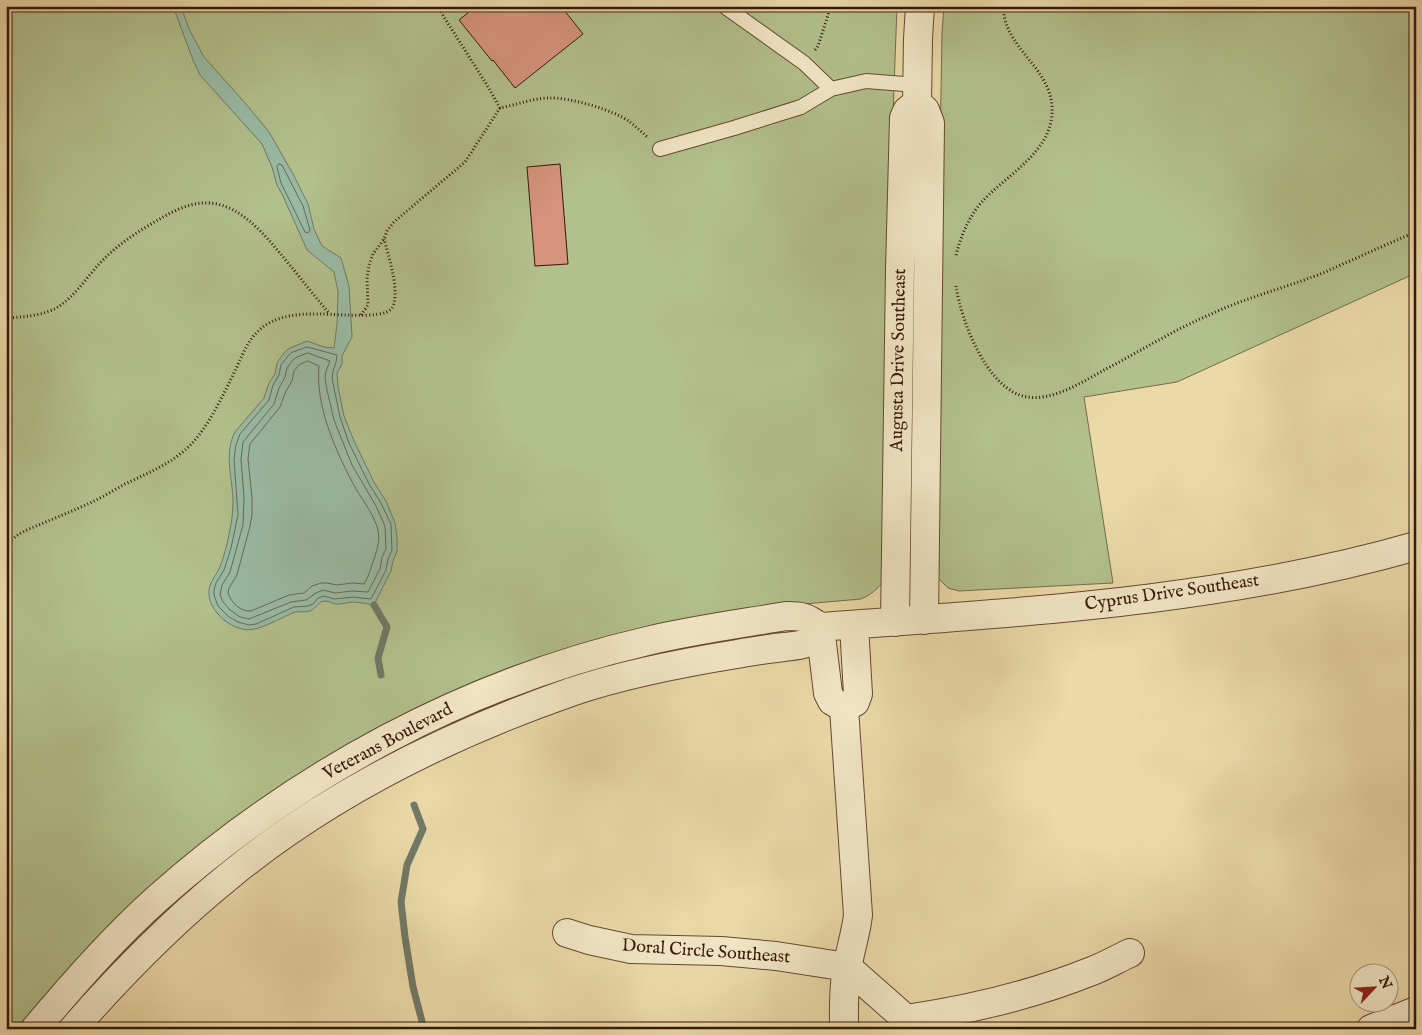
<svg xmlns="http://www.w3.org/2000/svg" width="1422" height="1035" font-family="'IM FELL English',serif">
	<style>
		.green { fill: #b2c08b; stroke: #746c4a }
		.water { fill: #99bba4; stroke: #717966 }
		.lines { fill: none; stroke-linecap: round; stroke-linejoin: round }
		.shore { stroke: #686956; stroke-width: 1 }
		.stream { stroke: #717966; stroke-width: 7 }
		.building { fill: #d6947c; stroke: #361709 }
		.lane-casing { stroke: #634831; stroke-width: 16 }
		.street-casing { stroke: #634831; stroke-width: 30 }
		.path { stroke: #361709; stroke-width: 3; stroke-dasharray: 1 2.5; stroke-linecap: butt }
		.lane { stroke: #f2e6c6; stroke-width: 14 }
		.street { stroke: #f2e6c6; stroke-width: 28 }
		.labels { text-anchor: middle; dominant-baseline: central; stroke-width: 4; stroke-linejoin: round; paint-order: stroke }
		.street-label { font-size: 18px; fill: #361709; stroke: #f2e6c6 }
	</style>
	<rect width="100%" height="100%" fill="#ebd9a8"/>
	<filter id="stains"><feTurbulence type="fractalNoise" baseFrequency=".004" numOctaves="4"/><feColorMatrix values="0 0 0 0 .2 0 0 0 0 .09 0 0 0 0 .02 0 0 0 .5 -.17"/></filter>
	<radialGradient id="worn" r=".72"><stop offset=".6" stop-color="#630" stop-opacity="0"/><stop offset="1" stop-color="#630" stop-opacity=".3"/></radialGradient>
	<path class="green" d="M6,6H897L893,115L884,581C877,589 871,595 861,599L781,606L349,747L23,1029H6Z
		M944,6H1416V273L1177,382L1084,397L1113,583L959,591L948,588L938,578L939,211L942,33Z"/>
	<path class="water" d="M173,6H181L189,29L204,57L246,104L269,132L293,174L308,204L314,229L322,246L341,258L349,286L352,337L342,356V364L337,373L338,387L344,416L354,441L374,482L386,501L395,523L397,537V551L393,561L391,571L374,605C367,604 359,602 352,602C346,603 342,604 336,604C333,604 329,601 325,601C319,601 315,609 310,611C304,613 299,611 295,612C291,613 287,616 284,617C261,627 248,638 224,620C217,614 209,604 209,594C208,583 216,576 220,567C224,556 227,545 229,534C232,522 233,511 233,499C232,477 224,452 235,432L264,398L269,383L275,374L277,363L284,353L288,349L307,341L324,347L334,348L337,324L338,292L334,272L307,250L283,196L277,185L272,167L262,144L200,75L193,60Z"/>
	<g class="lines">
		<path class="shore" d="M279,164L282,165L303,206L310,230L308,233L305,232L281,183L277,167Z
			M307,347L337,355C337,364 332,370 332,378L340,417L349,443L369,484L381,503L391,524L392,550L388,559L386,570L371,599L353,597L334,599L324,596L318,598L313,604L308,606L294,607L256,624L249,625L238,622L229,617L218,606L214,595V590L216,583L224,570L231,548L238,515L234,459L236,445L240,434L269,400L273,385L279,375L281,365L288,356L291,353Z
			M308,353L330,361L326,371L325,378L327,390L334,420L352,465L376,506L385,526L386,549L382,557L380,569L368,592L352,591L335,593L323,590L316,593L306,600L291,602L249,619L240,617L229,609L223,602L220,595L222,585L230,572L243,525L244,498L241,459L243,442L274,404L279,388L285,377L287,368L293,360L295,358Z
			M308,361L319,366C315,407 337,454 356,489C364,502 374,515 378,530C380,542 378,545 375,556C371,567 370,574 364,584L352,583L337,585L327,583H321L312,586L304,593L289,595L251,611C241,612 231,603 228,593L229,588L237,575L250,526L252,514V498L248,459L250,444L280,407L286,391L292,381L294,371L299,365Z"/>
		<path class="stream" d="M374,605L387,627L378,658L381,675
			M414,805L423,829L407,865L401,902L405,937L413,987L424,1029"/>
	</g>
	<path class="building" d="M463,6H568L564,10L583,34L515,88L493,60L492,61L459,20L468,13Z
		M560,164L568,264L535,266L527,167Z"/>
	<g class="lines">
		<g class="lane-casing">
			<path id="lane" d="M724,6L804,63L831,89
				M660,149L734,128L801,107L831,89L866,81L917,85"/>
		</g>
		<g class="street-casing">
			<path id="street" d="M920,6L918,39L917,103L925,110L930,123L924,620
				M895,622L900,270L904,118L907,111L917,103
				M820,627L828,693L832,701L844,708
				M844,708L855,702L858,694L854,625
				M567,933L589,940L631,949L721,951L776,956L847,967L906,1019C969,1010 1032,995 1092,971C1105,966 1117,959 1130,953
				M35,1029C74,983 114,937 159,897C298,774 466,683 647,641C693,630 739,624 786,616C803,616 806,617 820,627C1020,612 1222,602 1416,546
				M73,1029C121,974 172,922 229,876C330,793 448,735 571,692C624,674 681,663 737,654C753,651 768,649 784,647C791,646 799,646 806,643C813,640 816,634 820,627
				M844,1029C844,1009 843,989 847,969C850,951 856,933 858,915L844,708
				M1371,1029L1416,1011"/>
		</g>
		<path class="path" d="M437,6L487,85L500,108C516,105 533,98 549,98C569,97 614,110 630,122C636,127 642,132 647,137
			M815,50L818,46L831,6
			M956,255C961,236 968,219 980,204C1006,174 1055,152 1052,106C1049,66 1004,48 1003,6
			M956,286C961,321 988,392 1028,397C1055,401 1085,380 1108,368C1142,350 1174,330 1209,315C1242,299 1278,290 1312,277C1325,273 1337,266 1350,261C1372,251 1394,241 1416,232
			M361,315L368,305L367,279L369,265L373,254L384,239L387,231L394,222L465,162L500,108
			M6,318C23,317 43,316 58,307C75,296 87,277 100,263C117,245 137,232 158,220C173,211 191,202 208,203C244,204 272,244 293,269C305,284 317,299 329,313
			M6,544L19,534L29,529C50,520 71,512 92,502C103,497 114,490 125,484C150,472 176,462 195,440C211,421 222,397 233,375C243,355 248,335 269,323C282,316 298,314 313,314C328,313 382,320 391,309C402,297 388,254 384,239"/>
		<use href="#lane" class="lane"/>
		<use href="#street" class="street"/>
	</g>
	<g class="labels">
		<g class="street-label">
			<text transform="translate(899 360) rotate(-89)">Augusta Drive Southeast</text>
			<text transform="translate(1172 593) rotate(-8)">Cyprus Drive Southeast</text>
			<text transform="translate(388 742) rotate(-28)">Veterans Boulevard</text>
			<text transform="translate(706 952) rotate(4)">Doral Circle Southeast</text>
		</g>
	</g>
	<rect width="1422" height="1035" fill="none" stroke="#ebd9a8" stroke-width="25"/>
	<rect x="8" y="8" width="1407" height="1020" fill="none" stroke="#361709" stroke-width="2.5"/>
	<rect x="12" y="12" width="1397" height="1010" fill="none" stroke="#361709"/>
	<g transform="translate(1374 988) rotate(65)"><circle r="24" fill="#f2e6c6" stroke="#a7937a"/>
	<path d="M0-4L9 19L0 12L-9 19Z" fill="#8f2418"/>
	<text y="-8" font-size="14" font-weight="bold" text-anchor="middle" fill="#361709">N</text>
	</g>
	<rect width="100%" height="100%" filter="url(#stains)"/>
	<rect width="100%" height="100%" fill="url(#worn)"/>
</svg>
